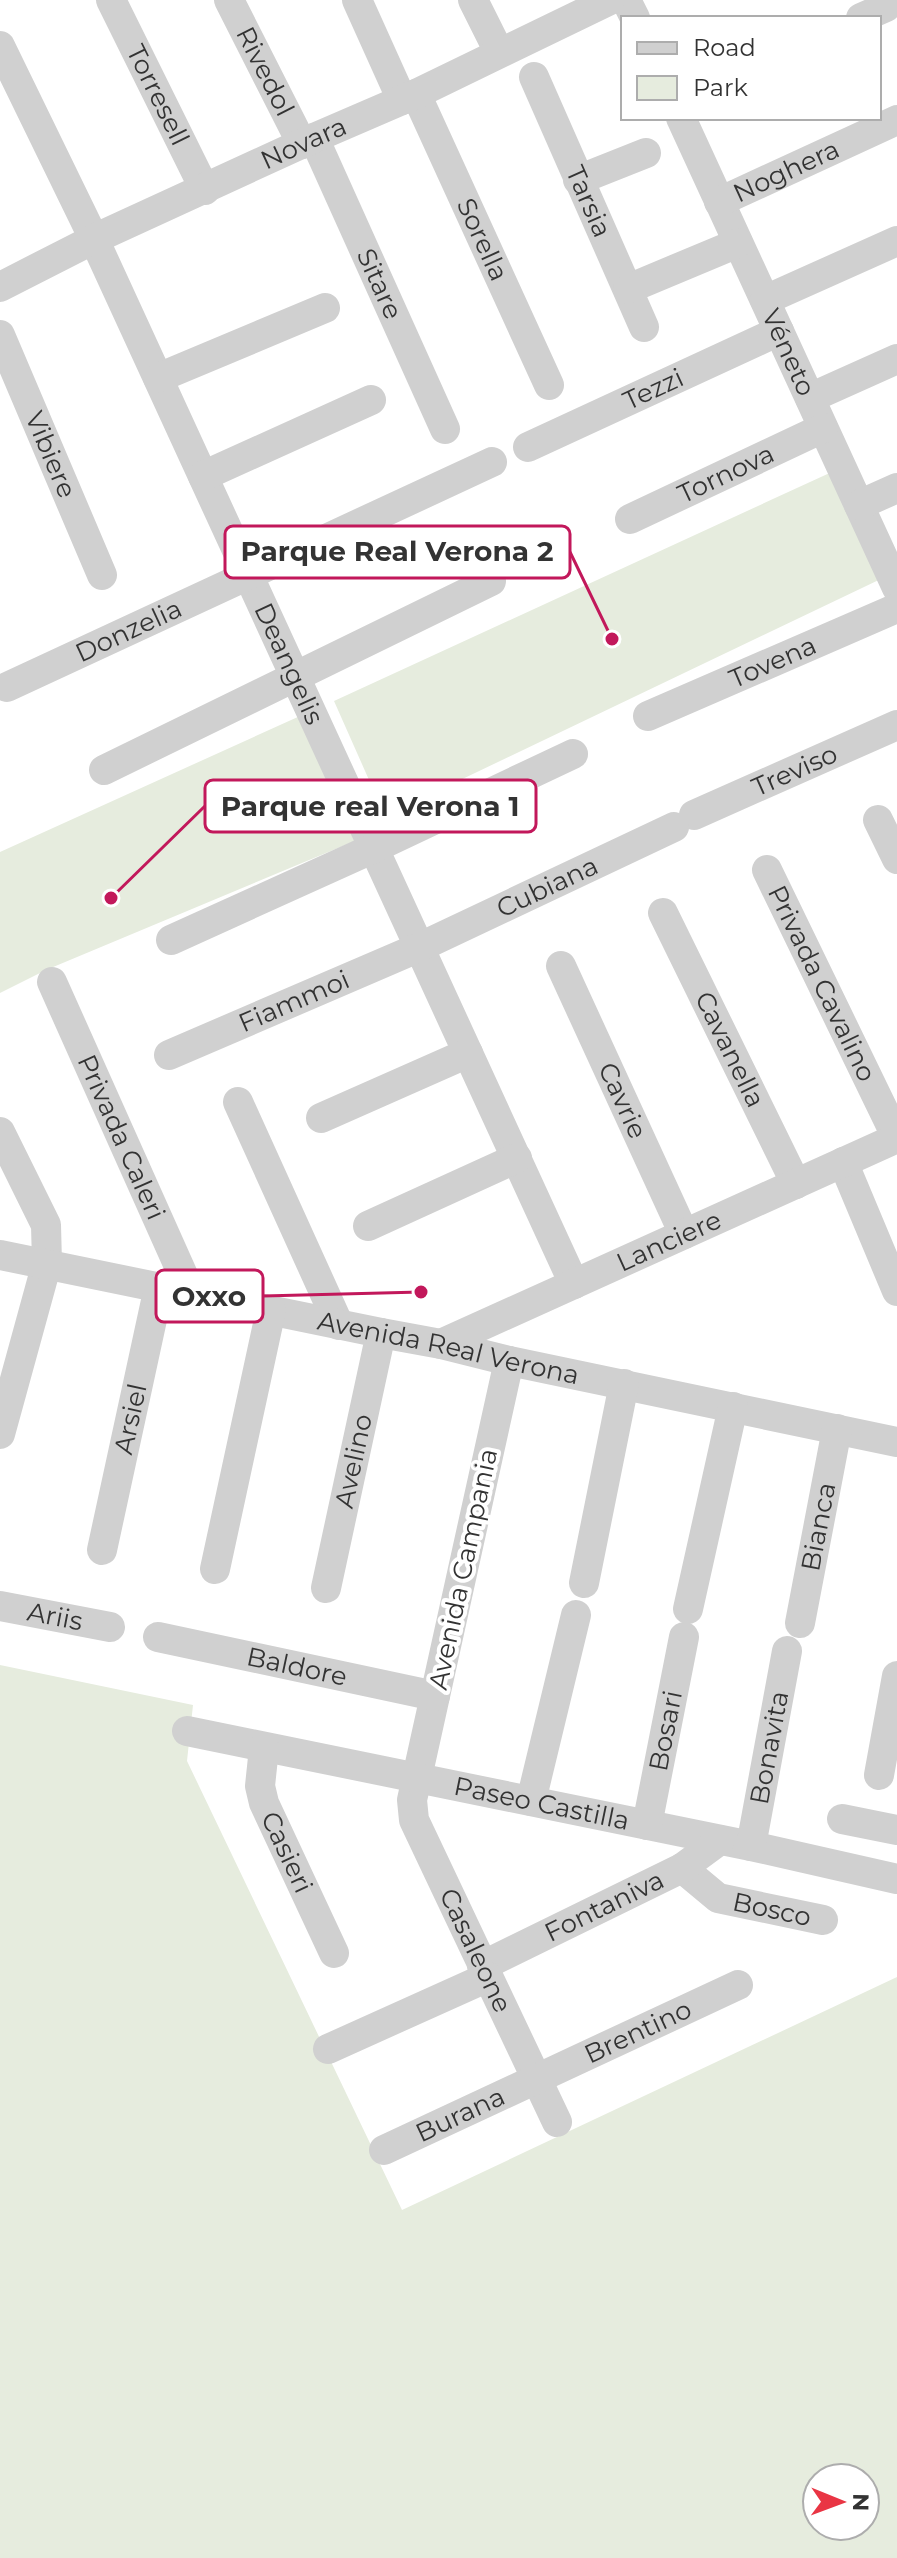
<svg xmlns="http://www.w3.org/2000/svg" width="897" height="2558" font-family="Montserrat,sans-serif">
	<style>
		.green { fill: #e6ecde; fill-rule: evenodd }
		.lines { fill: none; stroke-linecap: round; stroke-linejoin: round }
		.minor { stroke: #d0d0d0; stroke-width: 30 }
		.labels { text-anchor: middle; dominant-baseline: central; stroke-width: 8; stroke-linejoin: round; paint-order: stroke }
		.street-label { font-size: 26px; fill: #333; stroke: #fff }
		.leader { fill: none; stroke: #c2185b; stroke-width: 3 }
		.callout-dot { fill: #c2185b; stroke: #fff; stroke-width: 3 }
		.callout { fill: #fff; stroke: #c2185b; stroke-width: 3 }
		.callout-label { font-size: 28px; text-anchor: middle; font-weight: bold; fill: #333 }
	</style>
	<rect width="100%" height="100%" fill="#fff"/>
	<path class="green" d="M834,471L885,577L385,816L334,701Z
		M300,716L362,838L46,970L0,993V852Z
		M0,1665L193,1705L187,1761L402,2210L897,1977V2558H0ZM817,2478H865V2526H817Z"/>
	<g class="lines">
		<g class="minor">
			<path id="s1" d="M111,0L205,190"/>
			<path id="s2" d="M229,0L302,144"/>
			<path d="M357,0L402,100"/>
			<path d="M473,0L499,52"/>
			<path d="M626,0L635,18"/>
			<path d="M861,18L886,7"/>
			<path id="s3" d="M0,46L94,239L574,1284"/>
			<path id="s4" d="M534,77L644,327"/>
			<path id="s5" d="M416,94L549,385"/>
			<path id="s6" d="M681,118L897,588"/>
			<path id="s7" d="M314,138L445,429"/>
			<path d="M578,180L646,153"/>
			<path id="s8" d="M719,202L897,120"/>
			<path id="s9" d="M0,287L94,239L314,138L416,94L610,0"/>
			<path d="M628,289L738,243"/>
			<path d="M765,300L897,241"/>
			<path id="s10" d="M0,335L102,575"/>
			<path d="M158,378L325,308"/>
			<path d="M810,398L897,359"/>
			<path id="s11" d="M528,447L779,331"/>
			<path d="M203,476L371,400"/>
			<path d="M859,505L897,488"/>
			<path id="s12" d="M630,519L823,428"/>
			<path id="s13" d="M7,687L492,462"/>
			<path id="s14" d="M648,716L897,608"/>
			<path d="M104,770L491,581"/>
			<path id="s15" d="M694,815L897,725"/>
			<path d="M878,820L897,859"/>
			<path id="s16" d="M767,870L897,1138"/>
			<path id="s17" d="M663,913L796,1184"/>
			<path d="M171,940L374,848L573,754"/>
			<path id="s18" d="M561,966L684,1234"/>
			<path id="s19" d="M52,982L191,1293"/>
			<path id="s20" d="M169,1055L420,947L674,827"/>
			<path d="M238,1102L339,1325"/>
			<path d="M321,1118L468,1053"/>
			<path d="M0,1132L46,1225L47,1263L0,1434"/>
			<path d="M843,1162L897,1291"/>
			<path d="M368,1226L517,1158"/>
			<path id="s21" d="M0,1255L381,1333L441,1344L509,1361L897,1442"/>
			<path id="s22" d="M441,1344L897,1138"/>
			<path id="s23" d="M509,1361L412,1800L414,1820L557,2122"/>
			<path id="s24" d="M102,1550L159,1287"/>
			<path d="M215,1569L271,1310"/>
			<path d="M584,1583L624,1384"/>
			<path id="s25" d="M326,1588L381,1333"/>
			<path id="s26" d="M0,1606L110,1627"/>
			<path d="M688,1609L733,1407"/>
			<path id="s27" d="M800,1623L837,1429"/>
			<path id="s28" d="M158,1637L435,1696"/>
			<path id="s29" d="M187,1731L751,1846L897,1879"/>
			<path id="s30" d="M264,1748L260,1786L264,1803L334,1953"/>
			<path d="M879,1775L897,1676"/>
			<path d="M531,1801L576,1615"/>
			<path d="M842,1819L897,1830"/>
			<path id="s31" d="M647,1825L684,1637"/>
			<path id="s32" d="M751,1846L787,1651"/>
			<path id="s33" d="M682,1868L718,1898L823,1920"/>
			<path id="s34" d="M482,1966L682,1868L720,1840"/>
			<path d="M328,2049L488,1977"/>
			<path id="s35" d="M384,2150L738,1985"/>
		</g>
	</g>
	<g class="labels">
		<g class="street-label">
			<text stroke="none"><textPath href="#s2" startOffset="80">Rivedol</textPath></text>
			<text stroke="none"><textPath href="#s1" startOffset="106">Torresell</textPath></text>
			<text stroke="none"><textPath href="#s9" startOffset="336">Novara</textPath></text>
			<text stroke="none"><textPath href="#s8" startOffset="74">Noghera</textPath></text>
			<text stroke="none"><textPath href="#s4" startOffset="136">Tarsia</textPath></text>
			<text stroke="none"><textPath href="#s5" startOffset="160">Sorella</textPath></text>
			<text stroke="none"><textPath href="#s7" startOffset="160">Sitare</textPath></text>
			<text stroke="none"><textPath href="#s6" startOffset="258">Véneto</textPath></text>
			<text stroke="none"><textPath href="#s11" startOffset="138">Tezzi</textPath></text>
			<text stroke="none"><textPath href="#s10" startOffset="130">Vibiere</textPath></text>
			<text stroke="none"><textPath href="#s12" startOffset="106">Tornova</textPath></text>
			<text stroke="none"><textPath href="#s13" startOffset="134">Donzelia</textPath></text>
			<text stroke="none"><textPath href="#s14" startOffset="136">Tovena</textPath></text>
			<text stroke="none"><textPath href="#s3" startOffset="682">Deangelis</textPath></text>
			<text stroke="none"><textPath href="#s15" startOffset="110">Treviso</textPath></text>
			<text stroke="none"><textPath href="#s20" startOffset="414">Cubiana</textPath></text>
			<text stroke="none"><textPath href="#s16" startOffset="126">Privada Cavalino</textPath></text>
			<text stroke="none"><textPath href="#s20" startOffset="136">Fiammoi</textPath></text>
			<text stroke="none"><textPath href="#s17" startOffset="152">Cavanella</textPath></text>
			<text stroke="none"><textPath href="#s18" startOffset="148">Cavrie</textPath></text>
			<text stroke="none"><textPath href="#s19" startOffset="170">Privada Caleri</textPath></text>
			<text stroke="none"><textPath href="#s22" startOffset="250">Lanciere</textPath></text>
			<text stroke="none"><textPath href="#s21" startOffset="458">Avenida Real Verona</textPath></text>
			<text stroke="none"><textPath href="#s24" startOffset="134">Arsiel</textPath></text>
			<text stroke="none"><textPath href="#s25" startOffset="130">Avelino</textPath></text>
			<text stroke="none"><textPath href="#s27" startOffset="98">Bianca</textPath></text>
			<text transform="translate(463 1569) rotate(-78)">Avenida Campania</text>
			<text stroke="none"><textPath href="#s26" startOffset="56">Ariis</textPath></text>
			<text stroke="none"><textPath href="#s28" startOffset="142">Baldore</textPath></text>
			<text stroke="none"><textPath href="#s31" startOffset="96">Bosari</textPath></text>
			<text stroke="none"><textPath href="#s32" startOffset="100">Bonavita</textPath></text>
			<text stroke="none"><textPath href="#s29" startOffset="362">Paseo Castilla</textPath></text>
			<text stroke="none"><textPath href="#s30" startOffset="110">Casieri</textPath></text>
			<text stroke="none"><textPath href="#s34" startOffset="136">Fontaniva</textPath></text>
			<text stroke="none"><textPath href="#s33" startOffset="102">Bosco</textPath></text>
			<text stroke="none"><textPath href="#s23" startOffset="614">Casaleone</textPath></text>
			<text stroke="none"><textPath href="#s35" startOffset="280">Brentino</textPath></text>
			<text stroke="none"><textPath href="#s35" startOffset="84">Burana</textPath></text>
		</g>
	</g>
	<path class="leader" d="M612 639L570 552M111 898L205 806M421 1292L263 1296"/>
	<g class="callout-dot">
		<circle cx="612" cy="639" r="8"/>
		<circle cx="111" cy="898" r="8"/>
		<circle cx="421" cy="1292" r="8"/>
	</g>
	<g class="callout">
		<rect x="225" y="526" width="345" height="52" rx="8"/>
		<rect x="205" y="780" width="331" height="52" rx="8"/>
		<rect x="156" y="1270" width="107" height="52" rx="8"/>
	</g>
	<g class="callout-label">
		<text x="397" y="561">Parque Real Verona 2</text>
		<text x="370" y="816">Parque real Verona 1</text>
		<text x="209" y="1306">Oxxo</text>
	</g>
	<rect x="621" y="16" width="260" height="104" fill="#ffffff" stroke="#adadad" stroke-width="2"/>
	<rect x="637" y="42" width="40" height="12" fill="#d0d0d0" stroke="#adadad" stroke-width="2"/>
	<text x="693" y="56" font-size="24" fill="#333333">Road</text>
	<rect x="637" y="76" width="40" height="24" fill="#e6ecde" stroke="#adadad" stroke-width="2"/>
	<text x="693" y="96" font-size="24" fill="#333333">Park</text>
	<g transform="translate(841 2502) rotate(91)"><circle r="38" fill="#ffffff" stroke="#adadad" stroke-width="2"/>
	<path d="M0-6L14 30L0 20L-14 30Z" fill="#e93544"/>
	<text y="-12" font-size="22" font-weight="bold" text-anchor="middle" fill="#333333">N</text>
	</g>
</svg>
